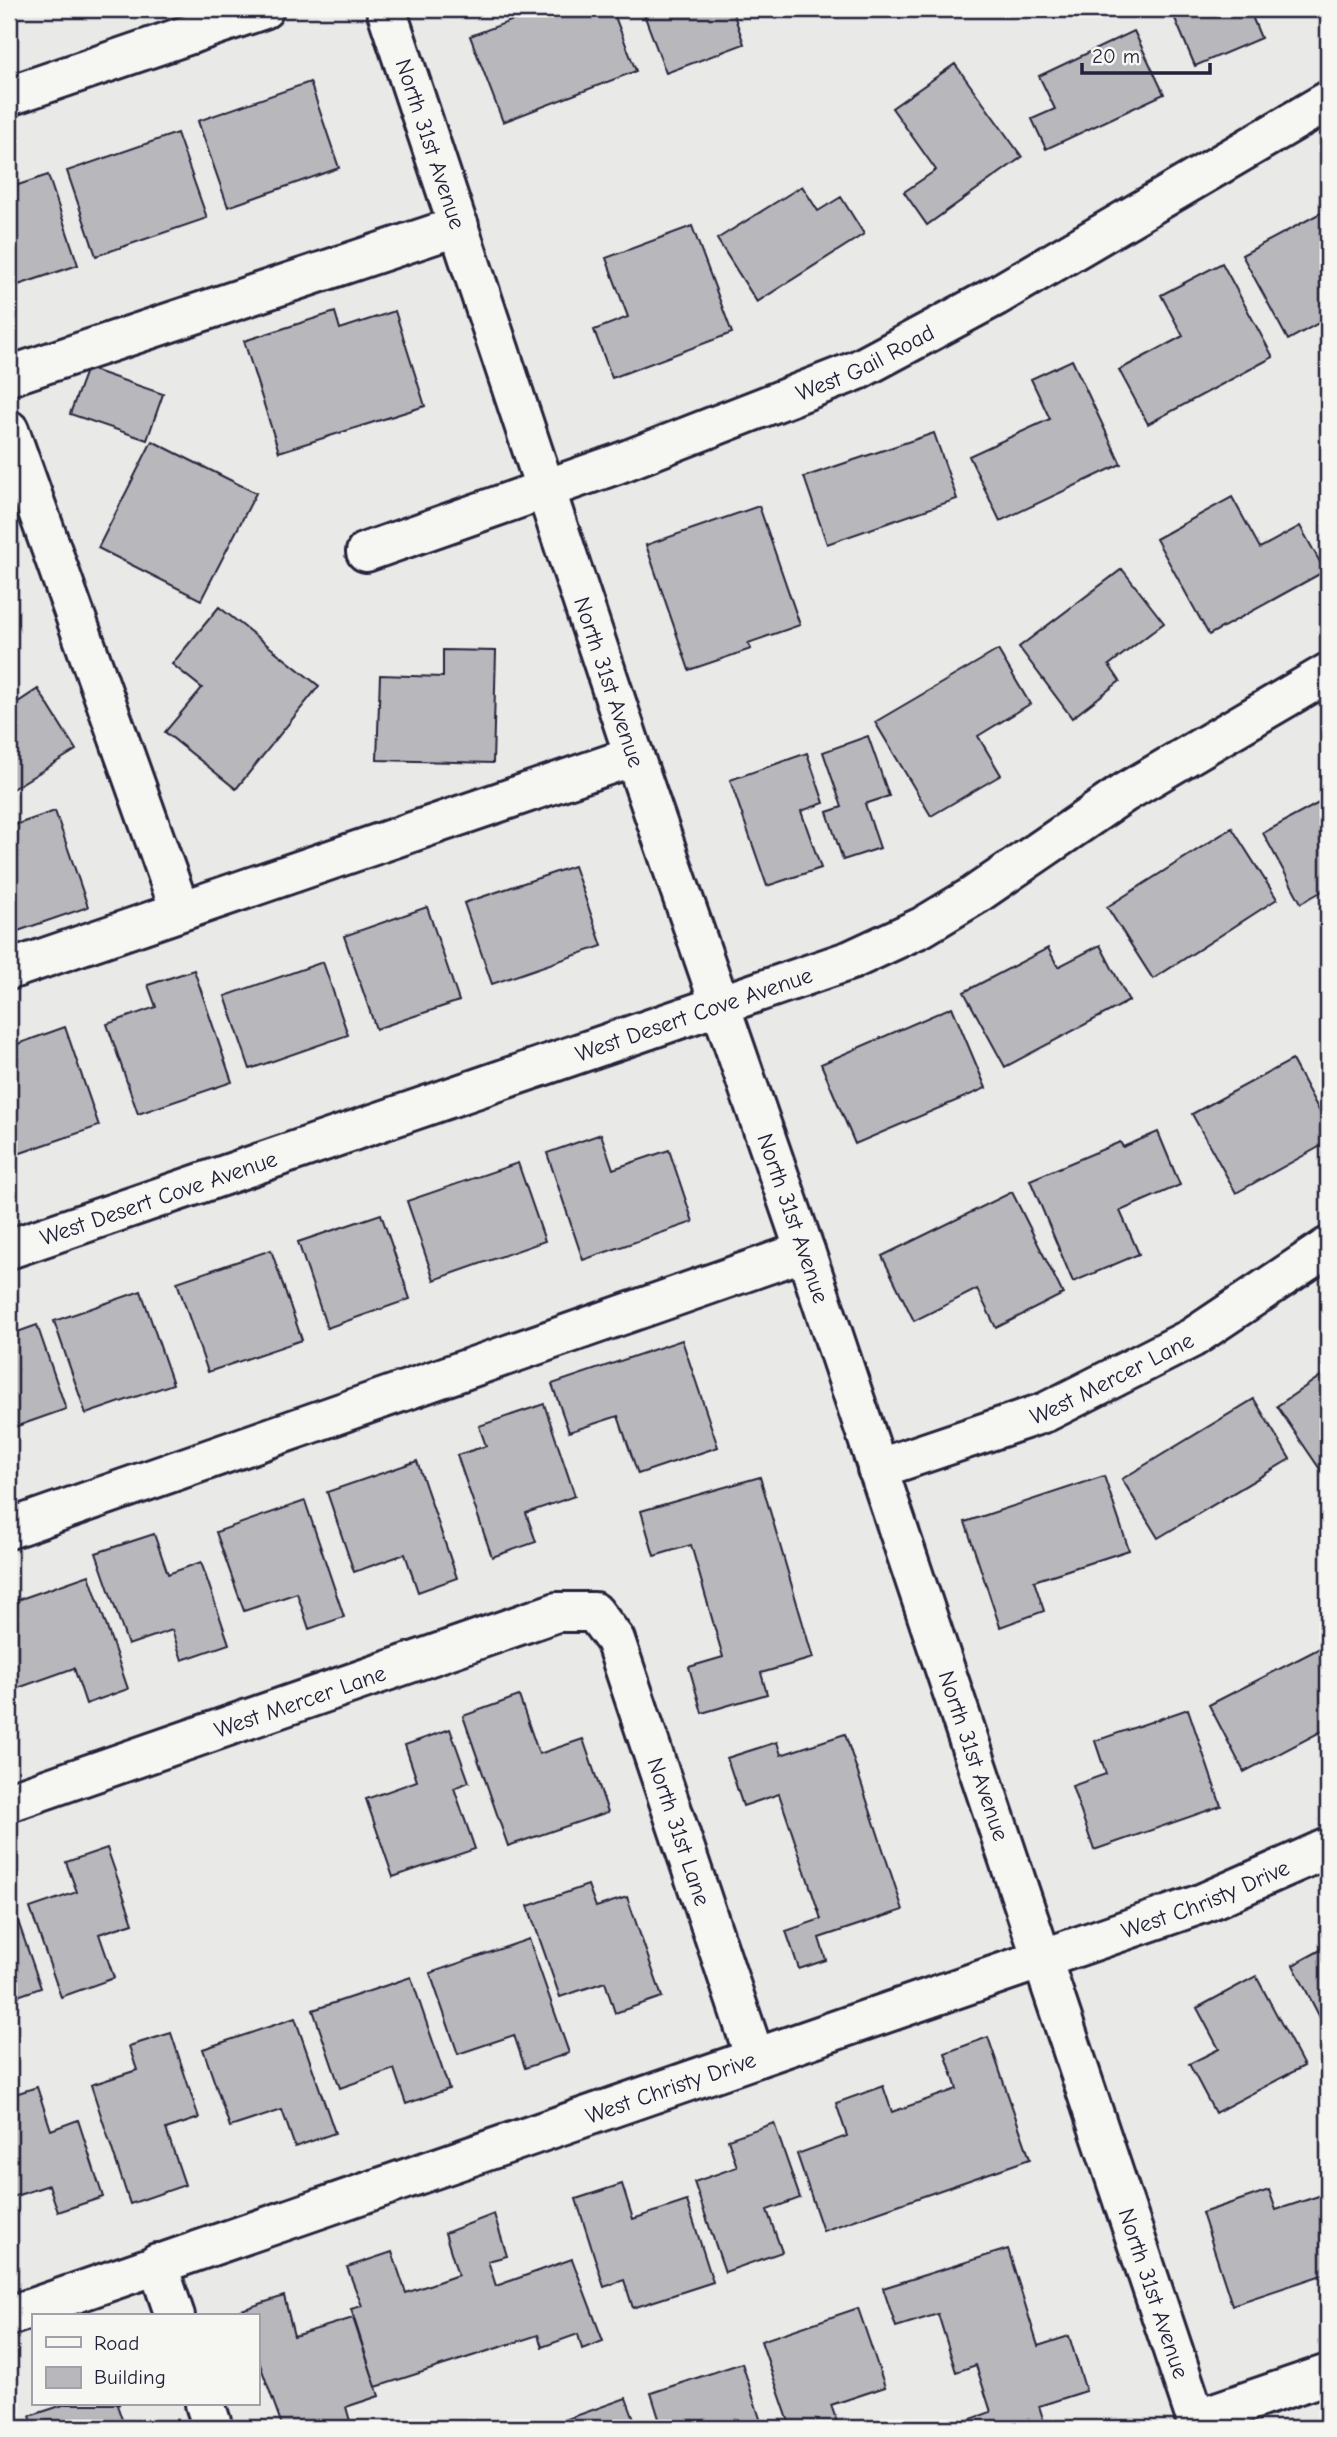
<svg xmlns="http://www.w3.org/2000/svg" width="1337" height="2437" font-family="'Comic Neue',sans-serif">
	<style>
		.building { fill: #b8b8bc; stroke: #22223b; stroke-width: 2 }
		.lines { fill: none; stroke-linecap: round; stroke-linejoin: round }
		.minor-casing { stroke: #22223b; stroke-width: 44 }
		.minor { stroke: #f6f6f2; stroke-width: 38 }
		.labels { text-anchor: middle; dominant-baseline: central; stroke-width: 6; stroke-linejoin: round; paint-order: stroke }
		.street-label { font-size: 23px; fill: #22223b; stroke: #f6f6f2 }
	</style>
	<rect width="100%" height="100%" fill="#e9e9e7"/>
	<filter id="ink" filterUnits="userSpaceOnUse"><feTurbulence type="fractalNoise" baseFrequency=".0143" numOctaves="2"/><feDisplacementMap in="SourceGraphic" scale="14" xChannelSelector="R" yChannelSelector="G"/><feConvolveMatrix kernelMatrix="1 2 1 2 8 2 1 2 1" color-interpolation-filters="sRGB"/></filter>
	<g filter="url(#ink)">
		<path class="building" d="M543,9H612L636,71L503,122L470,36Z
			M642,9H732L744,44L666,73Z
			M1171,9H1249L1261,38L1195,66Z
			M1134,31L1164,94L1046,149L1032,119L1055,109L1039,76Z
			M955,64L1022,157L927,225L904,192L936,170L892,108Z
			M310,82L339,168L228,207L198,121Z
			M177,133L207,218L96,256L67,171Z
			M48,175L78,265L9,288V188Z
			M802,186L818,211L841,197L864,234L757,302L717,239Z
			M1328,209V318L1288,340L1242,255Z
			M692,226L732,333L612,378L594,330L628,317L606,258Z
			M1222,263L1273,357L1148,424L1119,370L1183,336L1161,295Z
			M395,311L425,406L279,452L244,341L335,312L340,329Z
			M1072,360L1121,464L1000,521L969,456L1050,419L1031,379Z
			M87,368L163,394L147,440L70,414Z
			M934,433L957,499L827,544L804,477Z
			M152,441L256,493L201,600L98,548Z
			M1328,456V477L1320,460Z
			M1232,497L1260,548L1300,526L1325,571L1209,635L1156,539Z
			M759,506L800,625L748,643L751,649L689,670L646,545Z
			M1122,569L1164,623L1109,665L1120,681L1072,718L1019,647Z
			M219,607L319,686L236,789L165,732L202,688L172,664Z
			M443,650L496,651L493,763L377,760L380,675L443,677Z
			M998,650L1030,704L978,736L1001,775L931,816L875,722Z
			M9,687L18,702L38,689L76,750L9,791Z
			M868,736L889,796L865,804L880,848L843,860L827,812L842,807L823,752Z
			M807,753L824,803L801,811L821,868L767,886L730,780Z
			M1328,798V888L1301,903L1263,833Z
			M55,811L88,907L9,934V827Z
			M1232,828L1277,899L1153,979L1107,907Z
			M574,866L602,946L492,984L464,903Z
			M427,907L459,1001L376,1029L344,936Z
			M1100,945L1129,1001L1005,1067L964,992L1048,948L1058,967Z
			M323,962L348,1035L250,1069L225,996Z
			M194,970L232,1082L138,1114L107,1024L156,1007L148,985Z
			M952,1007L986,1088L855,1144L821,1064Z
			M65,1027L99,1126L9,1157V1047Z
			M1292,1060L1328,1127V1142L1236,1193L1192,1114Z
			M1158,1132L1180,1185L1120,1211L1139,1254L1073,1282L1030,1180L1120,1142L1123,1147Z
			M601,1134L613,1169L669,1150L693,1222L583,1260L547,1153Z
			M518,1163L545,1241L434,1280L407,1201Z
			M1012,1192L1063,1294L996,1328L977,1289L914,1321L882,1256Z
			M381,1214L410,1299L327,1328L298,1242Z
			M271,1250L302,1340L208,1372L177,1282Z
			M141,1291L173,1384L86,1414L54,1321Z
			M37,1325L66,1409L9,1429V1335Z
			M682,1340L718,1447L638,1474L618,1416L569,1432L552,1384Z
			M1328,1371V1481L1277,1406Z
			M1254,1399L1290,1459L1158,1538L1122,1479Z
			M544,1404L575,1496L526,1513L536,1542L492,1557L457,1455L486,1446L479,1426Z
			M417,1461L457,1578L418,1592L405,1554L354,1572L327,1492Z
			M1104,1476L1129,1550L1034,1581L1044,1611L1000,1627L965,1522Z
			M760,1477L813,1658L761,1673L767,1694L702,1713L689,1667L723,1657L691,1545L654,1556L641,1511Z
			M305,1501L344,1617L309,1629L297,1593L244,1611L216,1532Z
			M154,1534L168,1574L201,1562L229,1644L182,1660L172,1630L128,1645L96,1553Z
			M89,1575L128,1689L86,1704L74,1668L18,1688L9,1660V1603Z
			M1328,1644V1728L1244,1772L1209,1705Z
			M519,1696L539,1754L583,1739L608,1812L508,1846L463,1716Z
			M1188,1709L1221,1806L1094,1850L1072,1786L1106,1774L1095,1741Z
			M450,1729L469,1782L454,1788L475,1849L393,1877L366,1799L417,1781L405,1745Z
			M845,1734L903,1910L819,1938L826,1960L799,1969L786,1931L821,1919L779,1794L743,1806L727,1758L777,1742L781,1755Z
			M107,1848L133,1923L99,1934L114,1978L61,1997L30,1908L77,1892L66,1862Z
			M588,1885L596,1907L627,1897L662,1997L615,2013L605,1982L560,1997L528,1906Z
			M9,1895L41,1988L9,1999Z
			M529,1939L569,2053L525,2068L514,2035L458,2054L430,1973Z
			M1328,1946V2033L1293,1965Z
			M1256,1976L1304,2066L1215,2113L1189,2064L1219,2049L1197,2008Z
			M411,1977L449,2089L406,2104L394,2069L340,2088L313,2010Z
			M295,2018L335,2133L295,2147L282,2110L230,2127L203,2049Z
			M171,2033L199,2118L166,2129L185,2185L130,2204L91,2085L137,2070L129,2046Z
			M988,2037L1030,2159L823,2231L797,2154L847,2136L836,2103L883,2086L892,2112L957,2089L945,2053Z
			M37,2087L51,2130L78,2120L103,2197L58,2212L49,2185L9,2198V2096Z
			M774,2123L800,2198L767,2210L782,2252L725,2272L694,2182L737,2167L728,2139Z
			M622,2184L633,2219L687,2201L713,2282L633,2308L624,2280L604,2287L576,2199Z
			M1269,2190L1276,2210L1328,2193V2273L1232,2305L1202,2213Z
			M494,2214L507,2256L488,2261L496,2286L572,2259L603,2341L582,2349L578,2334L542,2347L538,2335L376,2387L351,2309L362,2306L347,2267L392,2252L406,2293L458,2275L445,2233Z
			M1008,2249L1038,2346L1069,2336L1086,2391L1039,2406L1046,2428H971L968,2420L991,2412L976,2365L956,2372L938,2314L896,2327L883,2288Z
			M284,2296L294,2336L353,2318L379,2396L346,2407L352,2428H283L257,2356V2316H244L241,2310Z
			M858,2308L885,2387L831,2405L839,2428H791L761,2341Z
			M742,2363L763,2428H662L651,2393Z
			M626,2398L637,2428H571L567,2419Z
			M66,2404H120L117,2405L125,2428H34L30,2416Z"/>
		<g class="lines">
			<g class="minor-casing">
				<g id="minor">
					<path id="s1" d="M386,9L634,756L805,1251L1199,2428"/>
					<path d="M9,96L264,9"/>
					<path d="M9,376L459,226"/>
					<path d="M9,430L180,910"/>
					<path id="s2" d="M366,552L617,464L858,370L996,296L1328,101"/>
					<path d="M9,970L634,756"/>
					<path id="s3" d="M9,1249L851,960L922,927L975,895L1124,793L1328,673"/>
					<path id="s4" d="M877,1469L1046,1412L1192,1338L1328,1247"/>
					<path d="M9,1529L805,1251"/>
					<path id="s5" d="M9,1802L557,1612H594L615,1640L755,2058"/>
					<path d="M157,2263L175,2316"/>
					<path id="s6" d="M9,2316L1201,1904L1328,1848"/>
					<path d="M205,2404L213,2428"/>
					<path d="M1196,2419L1328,2374"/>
				</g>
			</g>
			<use href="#minor" class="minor"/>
		</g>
	</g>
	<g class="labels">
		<g class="street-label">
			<text stroke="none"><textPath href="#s1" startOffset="142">North 31st Avenue</textPath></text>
			<text stroke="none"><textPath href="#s2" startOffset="534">West Gail Road</textPath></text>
			<text stroke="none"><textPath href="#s1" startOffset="709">North 31st Avenue</textPath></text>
			<text stroke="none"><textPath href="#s3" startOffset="724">West Desert Cove Avenue</textPath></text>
			<text stroke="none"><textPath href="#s3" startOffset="158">West Desert Cove Avenue</textPath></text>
			<text stroke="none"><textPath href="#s1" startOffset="1276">North 31st Avenue</textPath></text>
			<text stroke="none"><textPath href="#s4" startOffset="252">West Mercer Lane</textPath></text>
			<text stroke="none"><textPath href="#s5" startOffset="308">West Mercer Lane</textPath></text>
			<text stroke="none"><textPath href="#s1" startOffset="1843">North 31st Avenue</textPath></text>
			<text stroke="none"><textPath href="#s5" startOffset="854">North 31st Lane</textPath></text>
			<text stroke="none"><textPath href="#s6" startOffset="1267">West Christy Drive</textPath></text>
			<text stroke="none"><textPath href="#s6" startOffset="700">West Christy Drive</textPath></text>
			<text stroke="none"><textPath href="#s1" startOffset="2410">North 31st Avenue</textPath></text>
		</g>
	</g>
	<rect width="1337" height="2437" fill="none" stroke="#f6f6f2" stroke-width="35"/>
	<rect x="18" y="18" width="1302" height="2402" fill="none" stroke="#22223b" stroke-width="2.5" filter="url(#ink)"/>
	<rect x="32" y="2314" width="228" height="91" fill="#f6f6f2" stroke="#a1a1a9" stroke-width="2"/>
	<rect x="46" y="2337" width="35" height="10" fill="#f6f6f2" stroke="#a1a1a9" stroke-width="2"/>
	<text x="94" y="2350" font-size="21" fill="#22223b">Road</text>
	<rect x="46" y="2367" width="35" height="21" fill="#b8b8bc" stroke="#a1a1a9" stroke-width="2"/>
	<text x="94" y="2384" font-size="21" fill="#22223b">Building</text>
	<path d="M1082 63v10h128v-10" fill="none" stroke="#22223b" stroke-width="3.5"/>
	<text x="1092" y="63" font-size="21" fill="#22223b" stroke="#f6f6f2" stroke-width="5" paint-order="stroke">20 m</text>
</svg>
